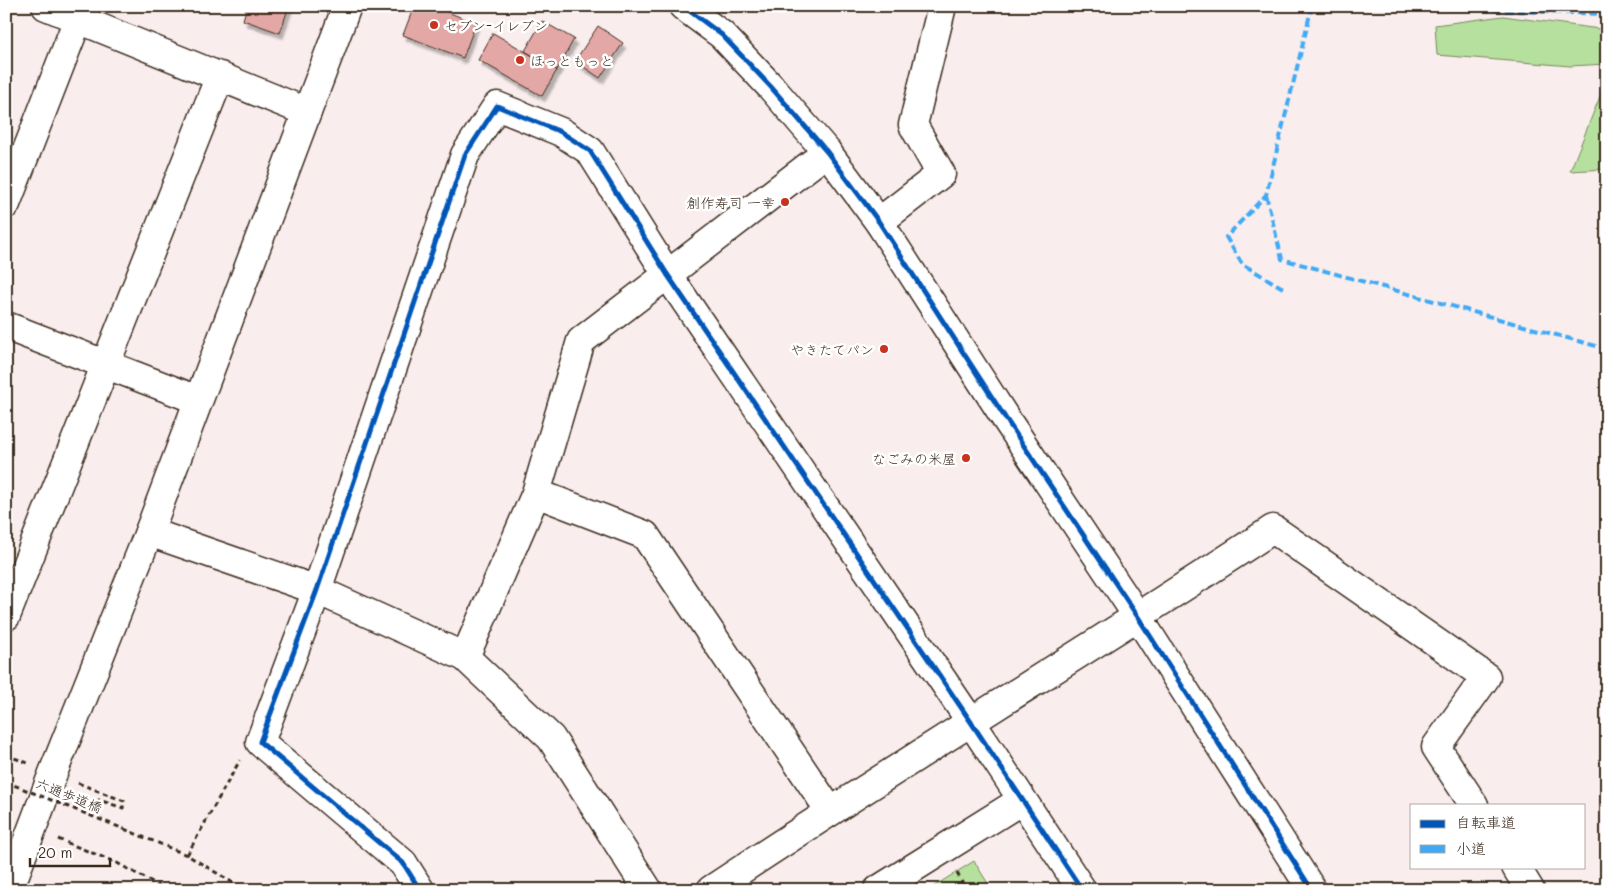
<svg xmlns="http://www.w3.org/2000/svg" width="1613" height="896" font-family="Mali,'Klee One',sans-serif">
	<style>
		.green { fill: #b6e09d; stroke: #78855e }
		.building { fill: #e3a8a5; stroke: #3b2a1e; filter: url(#shadow) }
		.lines { fill: none; stroke-linecap: round; stroke-linejoin: round }
		.minor-casing { stroke: #3b2a1e; stroke-width: 31 }
		.tertiary-casing { stroke: #3b2a1e; stroke-width: 31 }
		.path { stroke: #3b2a1e; stroke-width: 3; stroke-dasharray: 5 4; stroke-linecap: butt }
		.minor { stroke: #fff; stroke-width: 28 }
		.tertiary { stroke: #fff; stroke-width: 28 }
		.path-bridge { stroke: #3b2a1e; stroke-width: 3; stroke-dasharray: 5 4; stroke-linecap: butt }
		.quiet { stroke: #3fa9f5; stroke-width: 4; stroke-dasharray: 8 4; stroke-linecap: butt }
		.cycleway-casing { stroke: #fff; stroke-width: 8 }
		.cycleway { stroke: #0057b8; stroke-width: 5 }
		.poi-dot { fill: #c8321e; stroke: #fff; stroke-width: 2 }
		.labels { text-anchor: middle; dominant-baseline: central; stroke-width: 5; stroke-linejoin: round; paint-order: stroke }
		.poi-label { font-size: 14px; fill: #3b2a1e; stroke: #fff; text-anchor: end }
		.street-label { font-size: 14px; fill: #3b2a1e; stroke: #fff }
	</style>
	<defs>
		<filter id="shadow"><feDropShadow dx="3" dy="5.5" stdDeviation="1" flood-color="#0004"/></filter>
	</defs>
	<rect width="100%" height="100%" fill="#f9eeed"/>
	<filter id="ink" filterUnits="userSpaceOnUse"><feTurbulence type="fractalNoise" baseFrequency=".02" numOctaves="2"/><feDisplacementMap in="SourceGraphic" scale="10" xChannelSelector="R" yChannelSelector="G"/><feConvolveMatrix kernelMatrix="1 2 1 2 8 2 1 2 1" color-interpolation-filters="sRGB"/></filter>
	<g filter="url(#ink)">
		<path class="green" d="M1503,16L1607,30V64L1570,66L1437,55L1435,25Z
			M1607,79V169L1570,171Z
			M974,861L992,890H928Z"/>
		<path class="building" d="M247,6H289L280,33L243,20Z
			M414,6H431L476,23L463,58L403,35Z
			M542,21L574,39L557,70L525,51Z
			M598,26L623,43L600,78L575,61Z
			M493,33L557,70L542,96L478,60Z"/>
		<g class="lines">
			<g class="minor-casing">
				<path id="minor" d="M46,6L307,112
					M6,204L78,19
					M879,222L941,174L913,125L942,6
					M6,326L198,400
					M536,493L645,535L830,811
					M149,532L317,590L465,657L551,738L648,890
					M6,616L220,76
					M465,657L536,493L581,341L827,152
					M1516,867L1530,890
					M420,890L403,863L260,742L317,590L465,155L497,106L561,132L590,151L667,274L971,722L1082,890
					M711,890C896,766 1087,651 1273,529L1486,677L1436,747L1474,805
					M878,890L1022,800"/>
			</g>
			<g class="tertiary-casing">
				<path id="tertiary" d="M683,6L722,35L771,87L827,152L879,222L1006,419L1138,617L1312,890
					M9,890L53,773L149,532L347,6"/>
			</g>
			<path class="path" d="M6,755L28,763
				M78,783L124,801L123,808L99,800L91,817
				M124,829L187,855L245,890
				M58,839L117,863L167,890
				M187,855L240,760
				M957,873L966,890"/>
			<use href="#minor" class="minor"/>
			<use href="#tertiary" class="tertiary"/>
			<path class="path-bridge" d="M6,782L124,829"/>
			<path class="quiet" d="M1361,6L1607,14
				M1266,195L1282,259L1607,349
				M1283,288L1242,264L1226,237L1266,195L1312,6"/>
			<g class="cycleway-casing">
				<path id="cycleway" d="M683,6L722,35L771,87L827,152L879,222L1006,419L1138,617L1312,890
					M420,890L403,863L260,742L317,590L465,155L497,106L561,132L590,151L667,274L971,722L1082,890"/>
			</g>
			<use href="#cycleway" class="cycleway"/>
		</g>
	</g>
	<g class="poi-dot">
		<circle cx="434" cy="25" r="5"/>
		<circle cx="520" cy="60" r="5"/>
		<circle cx="785" cy="202" r="5"/>
		<circle cx="884" cy="349" r="5"/>
		<circle cx="966" cy="458" r="5"/>
	</g>
	<g class="labels">
		<g class="poi-label">
			<text x="444" y="25" text-anchor="start">セブン-イレブン</text>
			<text x="530" y="60" text-anchor="start">ほっともっと</text>
			<text x="775" y="202">創作寿司 一幸</text>
			<text x="874" y="349">やきたてパン</text>
			<text x="956" y="458">なごみの米屋</text>
		</g>
		<g class="street-label">
			<text transform="translate(69 795) rotate(22)">六通歩道橋</text>
		</g>
	</g>
	<rect width="1613" height="896" fill="none" stroke="#fff" stroke-width="25"/>
	<rect x="12" y="12" width="1588" height="871" fill="none" stroke="#3b2a1e" stroke-width="2" filter="url(#ink)"/>
	<rect x="1410" y="804" width="175" height="65" fill="#ffffff" stroke="#b1aaa5"/>
	<rect x="1420" y="820" width="25" height="8" fill="#0057b8" stroke="#b1aaa5"/>
	<text x="1456" y="828" font-size="15" fill="#3b2a1e">自転車道</text>
	<rect x="1420" y="845" width="25" height="8" fill="#3fa9f5" stroke="#b1aaa5"/>
	<text x="1456" y="854" font-size="15" fill="#3b2a1e">小道</text>
	<path d="M30 858v8h80v-8" fill="none" stroke="#3b2a1e" stroke-width="2.5"/>
	<text x="38" y="858" font-size="15" fill="#3b2a1e" stroke="#ffffff" stroke-width="4" paint-order="stroke">20 m</text>
</svg>
